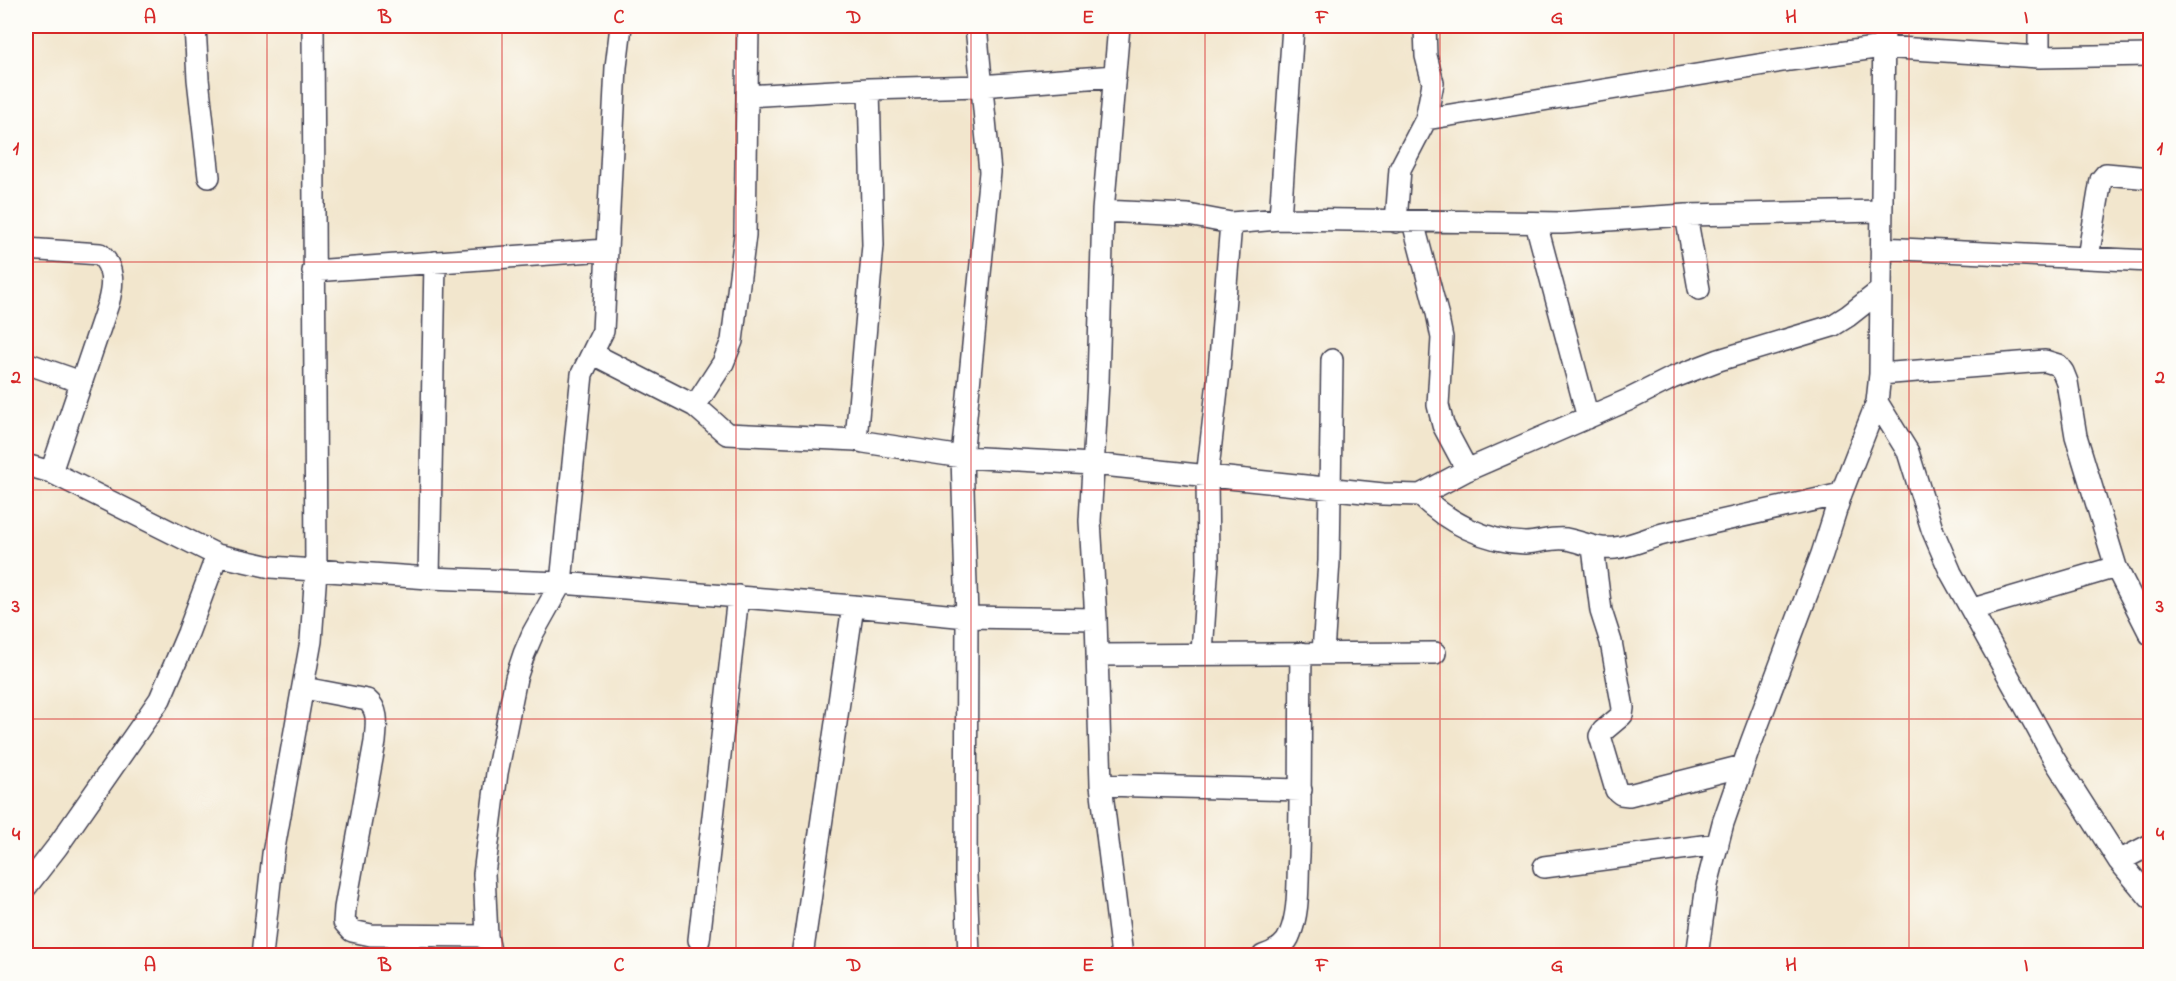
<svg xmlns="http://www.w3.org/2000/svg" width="2176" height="981" font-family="'Indie Flower',sans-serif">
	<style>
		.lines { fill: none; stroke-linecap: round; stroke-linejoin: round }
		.street-casing { stroke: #413f51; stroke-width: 24 }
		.street { stroke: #fff; stroke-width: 21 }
		.grid { fill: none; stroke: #d62828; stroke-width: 1.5; stroke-opacity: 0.55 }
		.neatline { fill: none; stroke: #d62828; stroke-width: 2 }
		.grid-label { font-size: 20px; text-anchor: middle; font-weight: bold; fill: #d62828 }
	</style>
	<rect width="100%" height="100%" fill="#fdfcf7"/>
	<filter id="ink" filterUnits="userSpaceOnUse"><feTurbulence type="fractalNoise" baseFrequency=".0167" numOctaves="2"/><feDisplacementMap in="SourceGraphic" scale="12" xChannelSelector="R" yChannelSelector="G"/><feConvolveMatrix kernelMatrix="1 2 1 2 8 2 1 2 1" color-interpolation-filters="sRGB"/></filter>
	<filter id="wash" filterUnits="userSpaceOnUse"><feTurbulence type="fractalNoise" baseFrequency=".008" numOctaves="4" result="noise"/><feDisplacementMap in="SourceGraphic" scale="24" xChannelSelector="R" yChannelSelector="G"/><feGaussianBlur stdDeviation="1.35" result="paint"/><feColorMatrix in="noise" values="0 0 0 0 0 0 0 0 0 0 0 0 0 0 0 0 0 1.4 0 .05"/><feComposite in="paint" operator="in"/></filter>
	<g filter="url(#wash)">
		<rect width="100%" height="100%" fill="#f2e6cd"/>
	</g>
	<g filter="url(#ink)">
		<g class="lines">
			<g class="street-casing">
				<path id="street" d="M195,26L198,79L209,177
					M1119,26L1103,211L1098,382L1090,521L1096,619L1101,785L1122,956
					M2039,26V57
					M869,89L873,245L856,440L864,442L962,457L1093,464L1383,494L1420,495L1467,470L1628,400L1672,378L1719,360L1832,326L1848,316L1881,290
					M747,96L869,89L980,86L1115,76
					M1426,119L1789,60L1882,47L2039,57L2150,55
					M1103,211L1188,215L1231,223L1280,219L1562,223L1686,215L1881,211
					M1686,215L1699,289
					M1280,219L1293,26
					M1396,222L1400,169L1426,119L1433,83L1426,56L1425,26
					M1413,222L1437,313L1442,338L1438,405L1443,425L1467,470
					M1536,223L1588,418
					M1881,248L2150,261
					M26,249L100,254C115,268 113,286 108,304L51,472
					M2088,257L2101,180L2106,174L2150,178
					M313,271L606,250
					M593,354L695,406L723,363L732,341L745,235L748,26
					M26,363L81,382
					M1880,374L2045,361L2058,365L2063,372L2067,382L2076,436L2116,567L2150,634
					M1877,402L1908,452L1932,529L1951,573L2035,724L2054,759L2119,861L2150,898
					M695,406L727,434L856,440
					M26,465L51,472L217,555L271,567L429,578L561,583L853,606L967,617L1096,619
					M1420,495C1447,522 1486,542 1525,543C1539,543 1551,537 1566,539C1583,542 1595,550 1615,548C1632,546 1650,537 1667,533C1725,520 1783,507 1841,494
					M1593,548L1601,611L1611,642L1623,708L1622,715L1603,731L1600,736L1616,790L1621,794L1629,795L1743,766
					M429,578L435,262
					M1973,609L2116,567
					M1202,653L1208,562L1207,478L1219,372L1231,223
					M1323,653L1329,561L1332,360
					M1097,655L1435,653
					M304,688L367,700C380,711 376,726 375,742L345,908L344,922L352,931L371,935L487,936
					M1101,785L1301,790
					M2119,861L2150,845
					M1544,867L1718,844
					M26,887L57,847L160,699L188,633L217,555
					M699,940L738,596
					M262,956L273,854L311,641L316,571L313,26
					M491,956L487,936L484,874L497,773L516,678L524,654L533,633L561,583L582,374L603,331L616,67L621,26
					M802,956L853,606
					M969,956L966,876L967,617L962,457L990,172L976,26
					M1263,956C1275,952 1286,946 1290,934C1300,910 1297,881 1299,856C1301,788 1300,721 1301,653
					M1697,956L1707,885L1723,823L1751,743L1822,554L1841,494L1877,402L1880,374L1884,26"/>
			</g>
			<use href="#street" class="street"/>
		</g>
	</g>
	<path class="grid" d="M267,26V956M502,26V956M736,26V956M971,26V956M1205,26V956M1440,26V956M1674,26V956M1909,26V956M26,262H2150M26,490H2150M26,719H2150"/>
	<rect width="2176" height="981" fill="none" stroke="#fdfcf7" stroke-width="66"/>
	<rect x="33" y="33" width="2110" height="915" class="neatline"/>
	<g class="grid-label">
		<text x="150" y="23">A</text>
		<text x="385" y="23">B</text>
		<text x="619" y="23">C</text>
		<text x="854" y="23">D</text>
		<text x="1088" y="23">E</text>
		<text x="1322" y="23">F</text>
		<text x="1557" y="23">G</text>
		<text x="1791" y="23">H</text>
		<text x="2026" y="23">I</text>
		<text x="16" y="154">1</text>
		<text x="2160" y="154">1</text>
		<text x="16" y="383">2</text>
		<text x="2160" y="383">2</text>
		<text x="16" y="612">3</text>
		<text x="2160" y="612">3</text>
		<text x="16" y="840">4</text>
		<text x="2160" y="840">4</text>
		<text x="150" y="971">A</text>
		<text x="385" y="971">B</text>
		<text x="619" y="971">C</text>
		<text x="854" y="971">D</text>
		<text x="1088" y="971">E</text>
		<text x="1322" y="971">F</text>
		<text x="1557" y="971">G</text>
		<text x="1791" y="971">H</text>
		<text x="2026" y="971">I</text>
	</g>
</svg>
